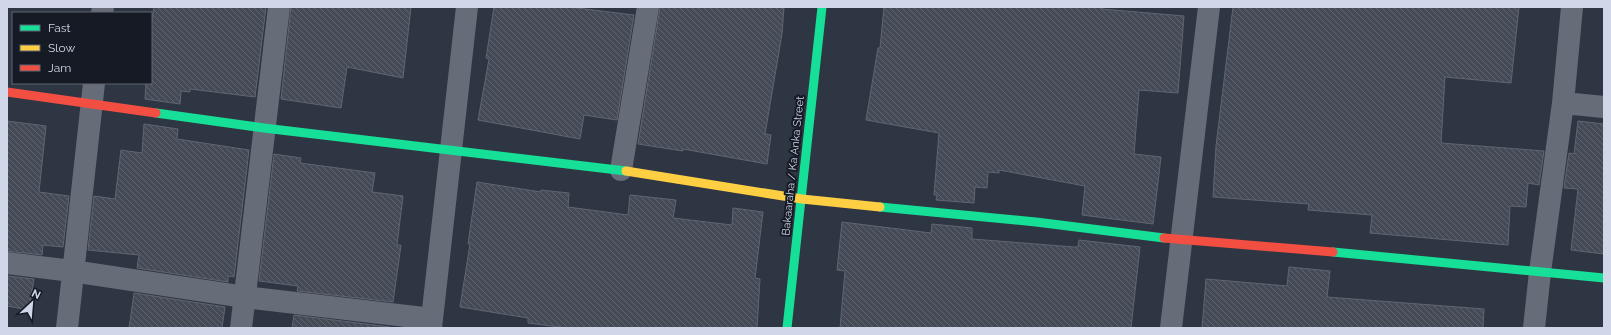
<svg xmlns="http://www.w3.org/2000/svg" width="1611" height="335" font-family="Raleway,sans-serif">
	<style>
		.building { fill: url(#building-back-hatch); stroke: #606671 }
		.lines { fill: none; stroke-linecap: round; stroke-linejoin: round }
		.street { stroke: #676c79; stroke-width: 22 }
		.fast { stroke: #16e098; stroke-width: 9 }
		.slow { stroke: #ffcf43; stroke-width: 9 }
		.jam { stroke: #f24e42; stroke-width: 9 }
		.labels { text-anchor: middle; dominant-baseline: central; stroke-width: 4; stroke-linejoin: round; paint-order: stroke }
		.street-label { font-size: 11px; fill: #d0d7e8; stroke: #151a25 }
	</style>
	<defs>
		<pattern id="building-back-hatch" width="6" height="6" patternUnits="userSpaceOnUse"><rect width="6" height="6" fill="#444a56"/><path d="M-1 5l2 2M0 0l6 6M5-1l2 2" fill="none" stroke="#5e636e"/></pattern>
	</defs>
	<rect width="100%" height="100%" fill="#2f3643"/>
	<path class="building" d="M154,7H266L255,97L190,89V92L181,91L180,104L145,99L146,83H151V25Z
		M291,7H411L403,78L347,67L341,108L281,99Z
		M494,7H569L634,15L617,120L584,115L580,139L478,120L489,59L486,58Z
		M660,7H784L782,34L765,134L771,135L767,164L683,149V151L638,144Z
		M884,7H1103L1102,9L1184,16L1178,93L1139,90L1134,154L1161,157L1153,224L1082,215L1085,186L999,170V173L988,172L987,188L975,187L974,203L936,200L937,195H934L939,133L866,120L878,48H880Z
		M1233,7H1519L1511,83L1445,77L1441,143L1544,151L1539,185L1528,183L1526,207L1510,206L1508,245L1370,233L1372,215L1308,210L1309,204L1213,197L1216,146Z
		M7,121L46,126L39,192L69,196L63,247L43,245L42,255L7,251Z
		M1578,121L1604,124V254L1571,250L1578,189L1564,188L1569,153L1574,154Z
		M144,124L178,129L177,139L249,150L234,277L228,276V282L137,268L139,255L88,250L94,196L115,199L121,150L142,153Z
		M274,154L301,158L300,163L375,173L372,192L403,196L397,245H401L393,302L297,291L298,286L259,281Z
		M477,182L541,192V190L569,193L568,207L628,215L630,195L676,200L673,218L732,225L733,208L763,212L755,278L760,279L757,328H567L528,323V318L460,307L470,244H468Z
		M842,222L931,233L932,224L972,228V239L1074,247H1078L1079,240L1140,247L1131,328H840L845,271L837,270Z
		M1289,267L1330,271L1327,297L1484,309L1483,328H1202L1206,279L1287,286Z
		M7,276L34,279L29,310L7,306Z
		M134,293L225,307L222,328H129Z
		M294,315L390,327V328H292Z"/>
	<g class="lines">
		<path class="street" d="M102,13L103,7
			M1563,103L1604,107
			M621,170L648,7
			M7,263L72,271L245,297L432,319
			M67,328L94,83
			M241,328L279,7
			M431,328L467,7
			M1171,328L1209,7
			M1534,328L1540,272L1563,103L1572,7"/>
		<path class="fast" d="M156,113L264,128L626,171
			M880,207L1036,222L1164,238
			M1333,252L1604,278
			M787,328L822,7"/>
		<path class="slow" d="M626,171L802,199L880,207"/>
		<path class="jam" d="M7,92L156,113
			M1164,238L1333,252"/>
	</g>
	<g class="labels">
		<g class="street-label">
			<text transform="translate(793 166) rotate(-84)">Bakaaraha / Ka Anka Street</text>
		</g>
	</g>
	<rect width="1611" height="335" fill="none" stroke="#d0d7e8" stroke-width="16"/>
	<rect x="12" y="12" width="140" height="72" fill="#151a25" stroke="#606673"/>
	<rect x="20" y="25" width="20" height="6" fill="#16e098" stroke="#606673"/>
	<text x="48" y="32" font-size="12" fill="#d0d7e8">Fast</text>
	<rect x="20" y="45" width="20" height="6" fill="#ffcf43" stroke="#606673"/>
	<text x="48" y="52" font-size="12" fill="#d0d7e8">Slow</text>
	<rect x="20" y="65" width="20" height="6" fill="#f24e42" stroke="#606673"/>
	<text x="48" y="72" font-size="12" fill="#d0d7e8">Jam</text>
	<g transform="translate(32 303) rotate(26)" stroke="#151a25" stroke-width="3" paint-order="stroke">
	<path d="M0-3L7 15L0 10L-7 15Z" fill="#d0d7e8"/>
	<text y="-6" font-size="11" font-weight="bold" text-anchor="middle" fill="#d0d7e8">N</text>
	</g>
</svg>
